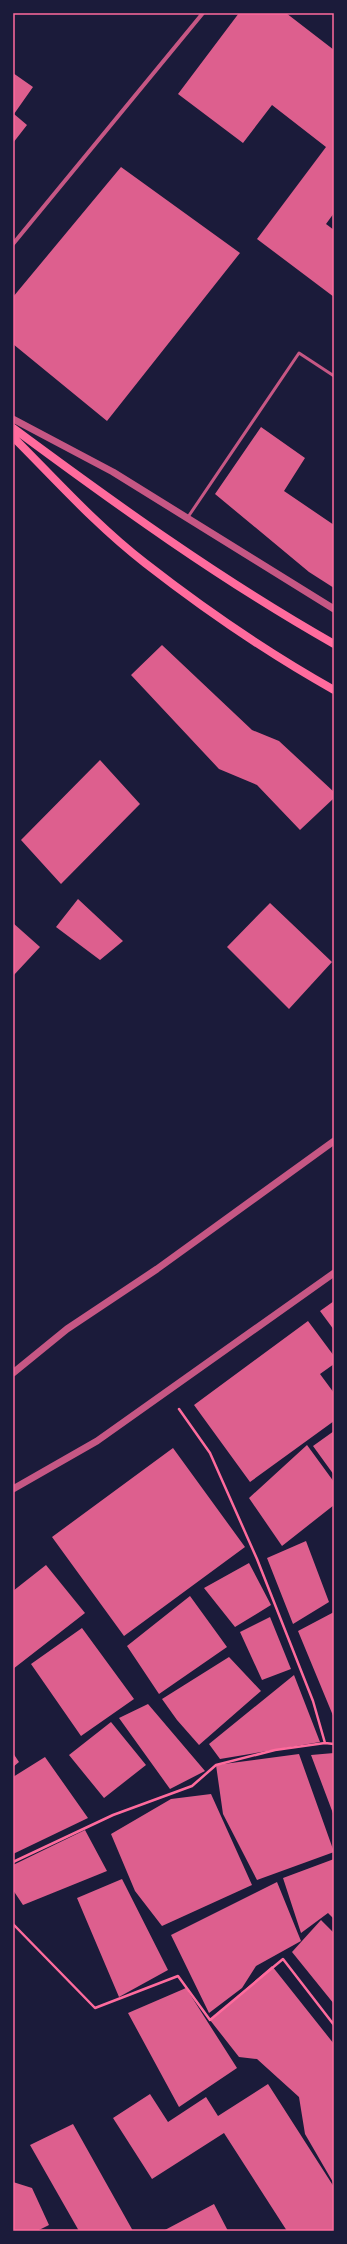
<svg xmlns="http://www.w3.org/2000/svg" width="347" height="2244" font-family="'IBM Plex Sans',sans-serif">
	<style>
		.building { fill: #dd5f8e }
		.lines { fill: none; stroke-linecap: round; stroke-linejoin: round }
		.path { stroke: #ff6b9d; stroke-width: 2.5 }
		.service { stroke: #c65784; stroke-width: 3 }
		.minor { stroke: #c65784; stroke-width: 4 }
		.tertiary { stroke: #c65784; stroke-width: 7 }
		.secondary { stroke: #ff6b9d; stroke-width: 8 }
		.neatline { fill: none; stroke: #ff6b9d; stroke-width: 1.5 }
	</style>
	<rect width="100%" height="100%" fill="#1b1b3a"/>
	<path class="building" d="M239,13H286L334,50V213L326,224L334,230V297L257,239L326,147L272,105L243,143L178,94Z
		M13,73L33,87L14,114L27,125L13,143Z
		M121,167L240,253L107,421L13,344V297Z
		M261,427L305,458L284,491L334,525V588L309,572L215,494Z
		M162,645L252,730L279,741L334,792V798L300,830L257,785L219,769L131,675Z
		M100,760L140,804L61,884L21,840Z
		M78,899L123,941L100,960L56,927Z
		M270,903L332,962L289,1009L227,947Z
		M13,923L40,947L13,976Z
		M334,1301V1330L320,1311Z
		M308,1321L334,1356V1364L320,1374L334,1393V1421L250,1482L194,1405Z
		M334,1431V1475L313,1446Z
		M307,1445L334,1482V1505L282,1546L249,1498Z
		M173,1448L245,1547L124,1636L52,1537Z
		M306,1541L329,1602L293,1624L267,1558Z
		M249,1563L271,1605L235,1627L204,1588Z
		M46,1565L85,1613L13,1669V1591Z
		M190,1596L227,1647L159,1694L127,1646Z
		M334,1612V1718L298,1631Z
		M270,1617L291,1669L262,1680L240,1632Z
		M82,1628L134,1699L81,1736L31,1664Z
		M229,1657L261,1691L199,1745L177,1720L162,1699Z
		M294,1675L320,1742L220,1759L209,1744Z
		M148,1704L205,1771L170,1789L119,1718Z
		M111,1722L146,1765L104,1798L69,1755Z
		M13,1753L19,1762L13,1767Z
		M334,1753V1816L311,1755Z
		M299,1754L334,1852L257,1880L223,1814L216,1765Z
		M45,1757L88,1818L13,1854V1777Z
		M211,1794L252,1885L162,1926L135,1891L111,1834L171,1799Z
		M85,1830L107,1871L23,1905L13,1890V1865Z
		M334,1859V1919L328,1913L301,1933L283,1878Z
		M122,1879L168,1970L119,1997L77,1898Z
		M277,1882L301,1941L256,1966L242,1988L209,2013L171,1935Z
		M321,1920L334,1933V2004L292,1952Z
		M272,1966L334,2044V2184L305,2134L299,2097L257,2059L239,2057L210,2020Z
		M186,1988L237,2068L179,2107L128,2013Z
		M268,2084L334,2187V2231H287L224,2133L152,2179L113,2118L150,2094L168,2122L206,2097L218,2116Z
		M73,2124L133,2231H79L30,2145Z
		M13,2182L32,2188L49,2225L37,2231H13Z
		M214,2204L228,2231H163Z"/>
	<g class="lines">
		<path class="path" d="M325,1743L334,1744
			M13,1862L113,1815L192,1786L216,1765L275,1750L325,1743L313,1701L257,1559L210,1453L179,1409
			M13,1924L95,2008L178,1976L210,2020L283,1959L334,2025"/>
		<path class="service" d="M188,517L299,353L334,376"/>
		<path class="minor" d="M13,244L203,13"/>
		<path class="tertiary" d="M13,419L113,472L334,609
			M13,1373L67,1329L157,1269L334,1141
			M13,1489L97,1441L334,1273"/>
		<path class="secondary" d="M13,428C117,505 221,580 334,644
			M13,437C56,480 97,526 145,563C204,609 268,653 334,690"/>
	</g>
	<rect width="347" height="2244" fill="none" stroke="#1b1b3a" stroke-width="28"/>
	<rect x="14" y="14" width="319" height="2216" class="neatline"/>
</svg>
